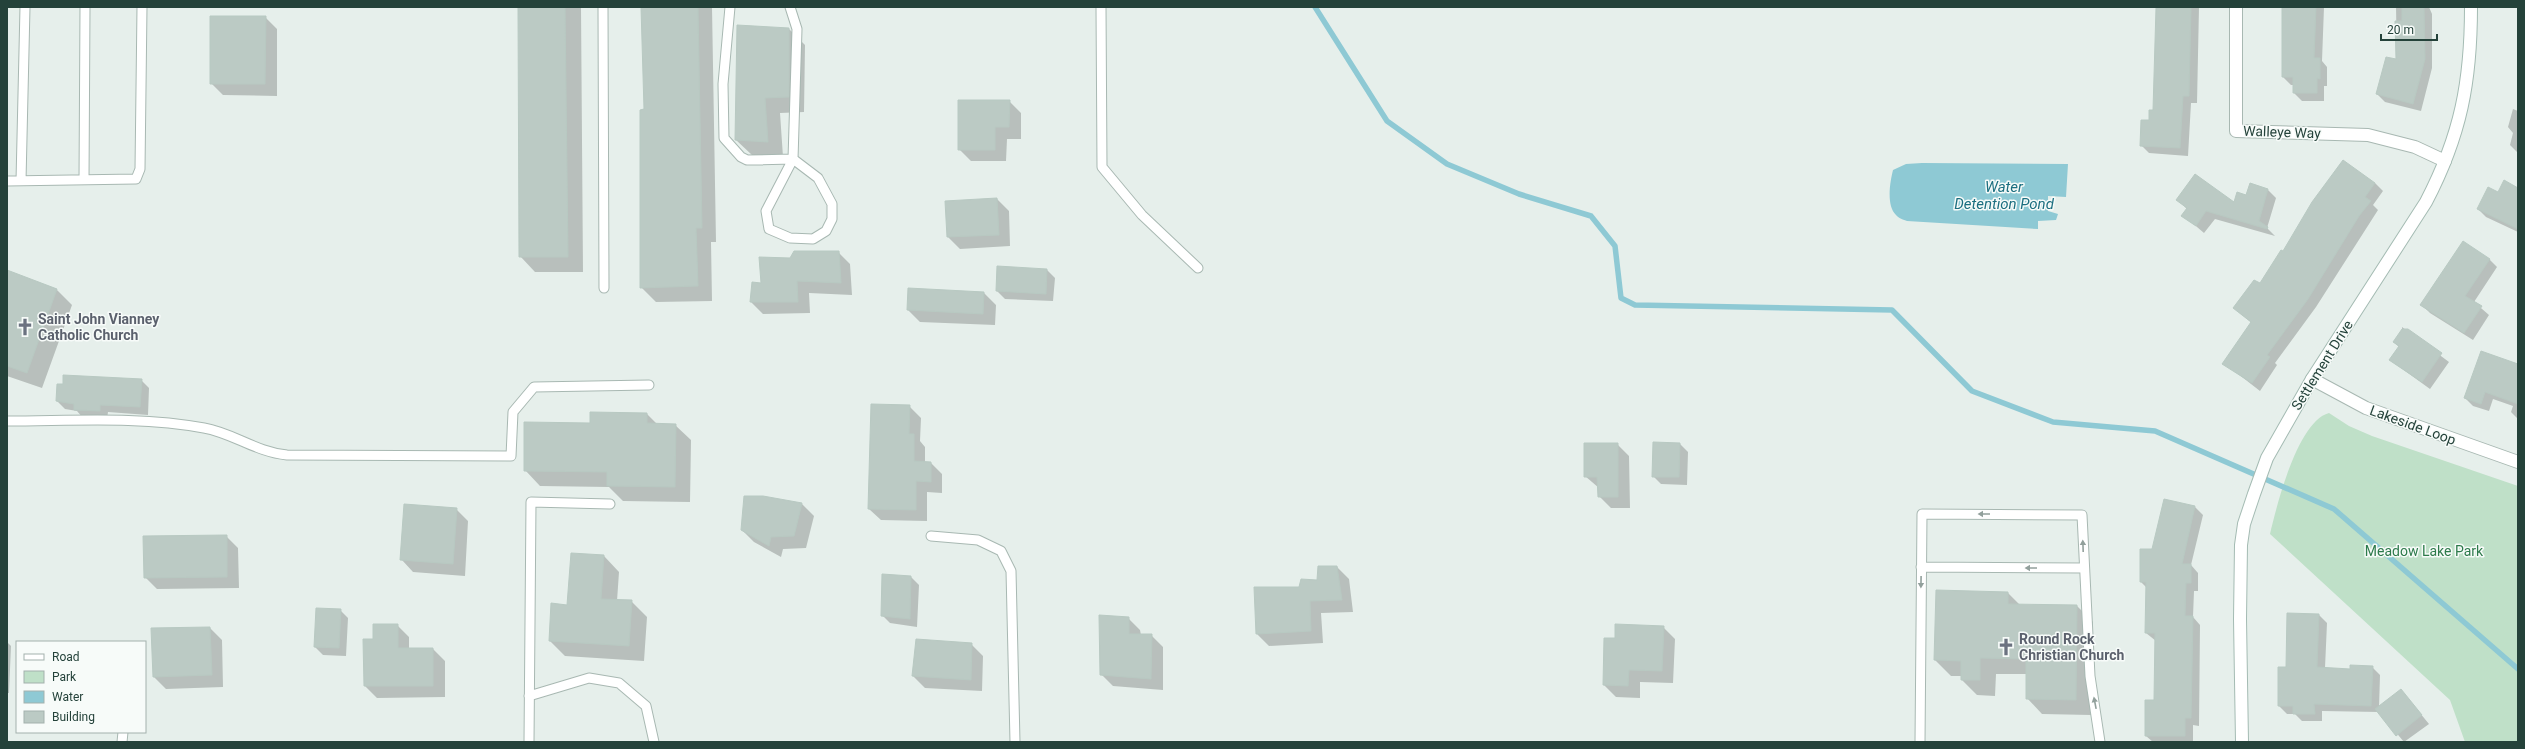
<svg xmlns="http://www.w3.org/2000/svg" width="2525" height="749" font-family="Roboto,sans-serif">
	<style>
		.green { fill: #bfe0c8 }
		.water { fill: #8ec9d4 }
		.shadow { fill: #0003 }
		.lines { fill: none; stroke-linecap: round; stroke-linejoin: round }
		.stream { stroke: #8ec9d4; stroke-width: 5.5 }
		.building { fill: #bbcac4; stroke: #b8c9c2 }
		.lane-casing { stroke: #a8b8b2; stroke-width: 11 }
		.street-casing { stroke: #a8b8b2; stroke-width: 14 }
		.secondary-casing { stroke: #a4bbb3; stroke-width: 14 }
		.lane { stroke: #fff; stroke-width: 9 }
		.street { stroke: #fff; stroke-width: 12 }
		.secondary { stroke: #fff; stroke-width: 12 }
		.oneway { fill: #92a09c }
		.labels { text-anchor: middle; dominant-baseline: central; stroke-width: 3; stroke-linejoin: round; paint-order: stroke }
		.street-label { font-size: 14px; fill: #24423a; stroke: #f7fbf9 }
		.worship-label { font-size: 14px; font-weight: bold; fill: #5b616d; stroke: #f7fbf9; text-anchor: start }
		.park-label { font-size: 14px; fill: #2d7a4b; stroke: #f7fbf9 }
		.water-label { font-size: 15px; font-style: italic; fill: #1c6f80; stroke: #f7fbf9 }
	</style>
	<rect width="100%" height="100%" fill="#e6efeb"/>
	<path class="green" d="M2329,413L2349,426L2372,436L2518,486V742H2465L2450,700L2270,534C2277,504 2298,421 2329,413Z"/>
	<path class="water" d="M1922,163L2068,164L2066,197L2048,196V211L2058,214L2056,220L2038,221V229L1907,221C1904,220 1898,218 1896,215C1886,205 1890,182 1893,170L1906,164Z"/>
	<path class="shadow" d="M519,7H581L583,272H535L520,256Z
		M642,7H712L716,242H711L712,301L656,302L641,287L645,110Z
		M2159,7H2199L2197,103H2191L2188,156L2149,153L2141,145L2154,112Z
		M2283,7H2324L2322,61L2327,67V86H2324V101H2302L2294,93V85H2291L2283,77Z
		M2396,7H2429L2432,14V68L2421,111L2385,102L2377,94L2397,60Z
		M2518,7V25L2517,24Z
		M265,17L277,29V96L223,95L211,83Z
		M789,29L805,45L804,112L780,113L783,157L752,155L736,140Z
		M2518,58V76L2517,74Z
		M1009,101L1021,113V139H1007L1006,161H971L959,149Z
		M2513,109L2518,111V153L2510,145L2513,133L2508,127Z
		M2375,183L2383,191L2373,205L2378,210L2316,307L2275,363L2277,365L2260,391L2224,363L2252,323L2234,308L2260,285L2283,253Z
		M2251,184L2268,190L2276,198L2267,228L2275,236L2215,219L2204,233L2183,215L2187,209L2178,200L2234,204L2247,196Z
		M2518,189V232L2486,217L2478,209L2498,193Z
		M997,199L1009,211L1010,246L960,249L948,237L946,202Z
		M838,252L850,264L852,295L809,293L810,313L763,314L751,302L753,283L762,285L790,259Z
		M2489,259L2497,267L2474,302L2489,315L2473,340L2430,313L2422,305Z
		M1047,270L1055,278L1053,301L1005,299L997,291Z
		M7,271L56,289L72,305L42,388L7,376Z
		M984,293L996,305L995,325L920,322L908,310Z
		M2402,327L2449,362L2430,389L2390,360L2399,347L2394,342L2402,331Z
		M2518,370V419L2511,412L2513,406L2493,399L2489,411L2473,406L2465,398Z
		M141,380L149,388L148,415L108,412L107,419L83,418L77,411L65,409L57,401Z
		M909,406L921,418L920,441L925,447V462L931,463L942,474V493L927,492V521L881,520L869,509Z
		M591,413L647,414L658,425H675L691,440L690,502L623,501L609,487L540,486L525,470L591,424Z
		M1617,444L1629,456L1630,508H1611L1599,496V488L1585,476Z
		M1680,444L1688,452L1687,485L1661,484L1653,476Z
		M802,504L814,516L806,548L783,549L781,557L754,542L742,530Z
		M2195,507L2203,515L2191,565L2198,573V591H2194L2193,617L2200,625L2199,726L2193,725V742H2153L2146,736L2155,701L2156,641L2146,633L2147,588L2141,582L2153,550Z
		M456,509L468,521L465,576L413,572L402,560Z
		M226,536L238,548L239,588L157,589L145,577Z
		M604,556L619,572L617,601H631L647,617L644,661L565,656L550,641L568,606Z
		M1337,567L1349,579L1353,612L1321,613L1323,643L1269,646L1257,634L1300,588L1318,581Z
		M883,575L911,577L919,585L917,627L890,623L882,615Z
		M1937,591L2008,593L2020,605L2077,606L2093,622L2091,715L2042,714L2027,698V674H1996L1995,696L1977,695L1962,680V676H1951L1935,660Z
		M340,610L348,618L346,656L323,655L315,647Z
		M2319,615L2327,623L2325,668L2351,670L2372,667L2380,675L2379,708L2401,690L2429,724L2404,742L2379,712L2322,711V721H2302L2295,714H2287L2279,706V668H2287Z
		M1128,618L1140,630L1141,635H1151L1163,647V690L1113,686L1101,674Z
		M397,625L409,637V649H433L445,661V697L377,698L365,686L374,640Z
		M1663,627L1675,639L1673,683L1640,682V698L1616,697L1604,685L1616,639Z
		M210,628L222,640L223,687L166,689L154,677Z
		M917,640L971,644L983,656L982,691L925,688L913,676Z
		M7,642L11,646L9,693H7Z"/>
	<g class="lines">
		<path class="stream" d="M1315,7L1387,121L1447,164L1519,194L1591,216L1615,246L1621,298L1635,305L1892,310L1972,391L2053,422L2155,431L2334,509L2518,669"/>
	</g>
	<path class="building" d="M518,7H565L568,257H519Z
		M641,7H698L702,228H696L698,286L640,288V110L644,109Z
		M2282,7H2316L2314,58H2320V79L2317,78V93H2293V77H2282Z
		M2402,7H2424L2425,59L2413,104L2376,94L2386,57L2396,59L2395,21H2402Z
		M2156,8H2191L2189,96H2183L2180,148L2140,146L2141,120H2149V110H2153Z
		M210,16H266L265,84H210Z
		M737,25L789,28V97L765,98L768,142L735,140Z
		M958,100H1010L1009,127H995V150H958Z
		M2343,160L2375,183L2365,197L2371,201L2359,216L2308,299L2267,355L2270,357L2252,383L2222,364L2251,322L2233,308L2254,280L2260,283L2281,250L2283,251L2312,202Z
		M2195,174L2234,202L2237,192L2246,195L2250,183L2268,189L2259,221L2268,227L2267,229L2206,211L2196,226L2181,216L2187,208L2176,200Z
		M2504,180L2518,188V229L2477,209L2488,187L2498,192Z
		M997,198L999,235L947,237L945,201Z
		M2463,241L2490,259L2465,296L2482,306L2464,333L2420,305Z
		M794,251H839L841,283L797,281L798,302H750L752,282L761,283L759,257L790,258Z
		M997,266L1047,269L1046,294L996,291Z
		M7,270L57,289L27,373L7,366Z
		M908,288L984,292L983,314L907,310Z
		M2402,329H2408L2442,353L2422,382L2389,360L2399,346L2393,342Z
		M2481,351L2518,364V404L2485,392L2481,404L2464,398Z
		M63,375L142,379L140,407L100,405V411L74,410V404L56,401L57,384H63Z
		M871,404L910,405L909,434H914V461L931,462V482L916,481V510L868,509Z
		M590,412L647,413V423L676,424L675,487L607,486V472L524,471V422L590,423Z
		M1653,442L1680,443L1679,477H1652Z
		M1584,443H1618V497H1598L1597,477H1584Z
		M744,496H763L802,503L794,536L771,537L769,546L741,530Z
		M2164,499L2195,506L2182,564H2191V583H2186L2185,616H2193L2191,718H2185V736H2145V700H2154L2155,633H2145L2146,582H2140V549H2152Z
		M404,504L457,508L453,564L400,560Z
		M227,535V577L144,578L143,536Z
		M571,553L604,555L601,599L632,600L629,646L549,641L551,603L567,605Z
		M1318,566H1337L1342,600L1310,601L1311,631L1256,634L1254,587H1299L1301,579L1317,580Z
		M882,574L911,576L910,619L881,616Z
		M1936,590L2008,592V604L2077,605L2076,700L2026,699V659L1980,658V680H1961V661L1934,660Z
		M316,608L341,609L339,648L314,647Z
		M2287,613L2319,614L2317,667L2350,669V665L2373,666L2371,706L2314,704L2315,714H2293V706H2278V667H2286Z
		M1099,615L1129,617V634H1152L1151,679L1100,675Z
		M373,624H398V648H433V686H364L363,639H373Z
		M1615,624L1664,626L1662,671L1629,670L1628,686L1603,685L1604,638H1615Z
		M210,627L212,675L153,677L151,628Z
		M916,639L972,643L971,680L912,676Z
		M2401,689L2422,715L2396,736L2375,709Z"/>
	<g class="lines">
		<g class="lane-casing">
			<path id="lane" d="M603,7L604,288
				M730,7L723,84L724,138L741,157L747,160L793,159L818,178L832,204V219L826,231L813,239L790,238L769,229L766,211L793,159L797,29L790,7
				M1101,7L1102,167L1142,215L1198,268
				M84,180L85,7
				M7,181L136,179L140,169L142,7
				M21,181L25,7
				M7,421C72,421 140,416 204,428C233,433 256,452 287,455L511,456L513,412L534,387L649,385
				M931,536L978,540L1001,551L1011,571L1015,742
				M1921,567L2084,568
				M529,696L589,678L619,683L646,706L654,742
				M122,742L123,732
				M529,742L531,502L610,504
				M1920,742L1922,514L2082,515L2090,676L2100,742"/>
		</g>
		<g class="street-casing">
			<path id="street" d="M2236,7V131L2368,135L2415,147L2445,161
				M2312,379L2366,408L2518,462"/>
		</g>
		<g class="secondary-casing">
			<path id="secondary" d="M2242,742L2240,619L2241,545L2244,524L2254,494L2267,458L2312,379L2426,202C2461,135 2471,81 2471,7"/>
		</g>
		<use href="#lane" class="lane"/>
		<use href="#street" class="street"/>
		<use href="#secondary" class="secondary"/>
	</g>
	<defs><path id="oneway-solid" d="M-6-.8H1V-3.2L6.5 0L1 3.2V.8H-6Z"/></defs>
	<g class="oneway">
		<use href="#oneway-solid" transform="translate(1984 514) rotate(-180)"/>
		<use href="#oneway-solid" transform="translate(2083 546) rotate(-92)"/>
		<use href="#oneway-solid" transform="translate(2031 568) rotate(-180)"/>
		<use href="#oneway-solid" transform="translate(1921 582) rotate(91)"/>
		<use href="#oneway-solid" transform="translate(2095 703) rotate(-101)"/>
	</g>
	<defs>
		<g id="church-bare" transform="scale(1.38)"><path d="M-1.2-6h2.4v3.5h3.3v2.4h-3.3V6h-2.4V-.1h-3.3v-2.4h3.3Z" fill="#6b7280" stroke="#f7fbf9" stroke-width="2.5" paint-order="stroke"/></g>
	</defs>
	<g fill-rule="evenodd">
		<use href="#church-bare" x="25" y="327"/>
		<use href="#church-bare" x="2006" y="647"/>
	</g>
	<g class="labels">
		<g class="street-label">
			<text transform="translate(2282 132) rotate(2)">Walleye Way</text>
			<text transform="translate(2322 365) rotate(-58)">Settlement Drive</text>
			<text transform="translate(2413 425) rotate(20)">Lakeside Loop</text>
		</g>
		<g class="worship-label">
			<text x="38" y="319">Saint John Vianney<tspan x="38" dy="16">Catholic Church</tspan></text>
			<text x="2019" y="639">Round Rock<tspan x="2019" dy="16">Christian Church</tspan></text>
		</g>
		<g class="park-label">
			<text x="2424" y="551">Meadow Lake Park</text>
		</g>
		<g class="water-label">
			<text x="2004" y="187">Water<tspan x="2004" dy="17">Detention Pond</tspan></text>
		</g>
	</g>
	<rect width="2525" height="749" fill="none" stroke="#24423a" stroke-width="16"/>
	<rect x="16" y="641" width="130" height="92" fill="#f7fbf9" stroke="#a3b1ad"/>
	<rect x="24" y="654" width="20" height="6" fill="#ffffff" stroke="#a3b1ad"/>
	<text x="52" y="661" font-size="12" fill="#24423a">Road</text>
	<rect x="24" y="671" width="20" height="12" fill="#bfe0c8" stroke="#a3b1ad"/>
	<text x="52" y="681" font-size="12" fill="#24423a">Park</text>
	<rect x="24" y="691" width="20" height="12" fill="#8ec9d4" stroke="#a3b1ad"/>
	<text x="52" y="701" font-size="12" fill="#24423a">Water</text>
	<rect x="24" y="711" width="20" height="12" fill="#bbcac4" stroke="#a3b1ad"/>
	<text x="52" y="721" font-size="12" fill="#24423a">Building</text>
	<path d="M2381 34v6h56v-6" fill="none" stroke="#24423a" stroke-width="2"/>
	<text x="2387" y="34" font-size="12" fill="#24423a" stroke="#f7fbf9" stroke-width="3" paint-order="stroke">20 m</text>
</svg>
